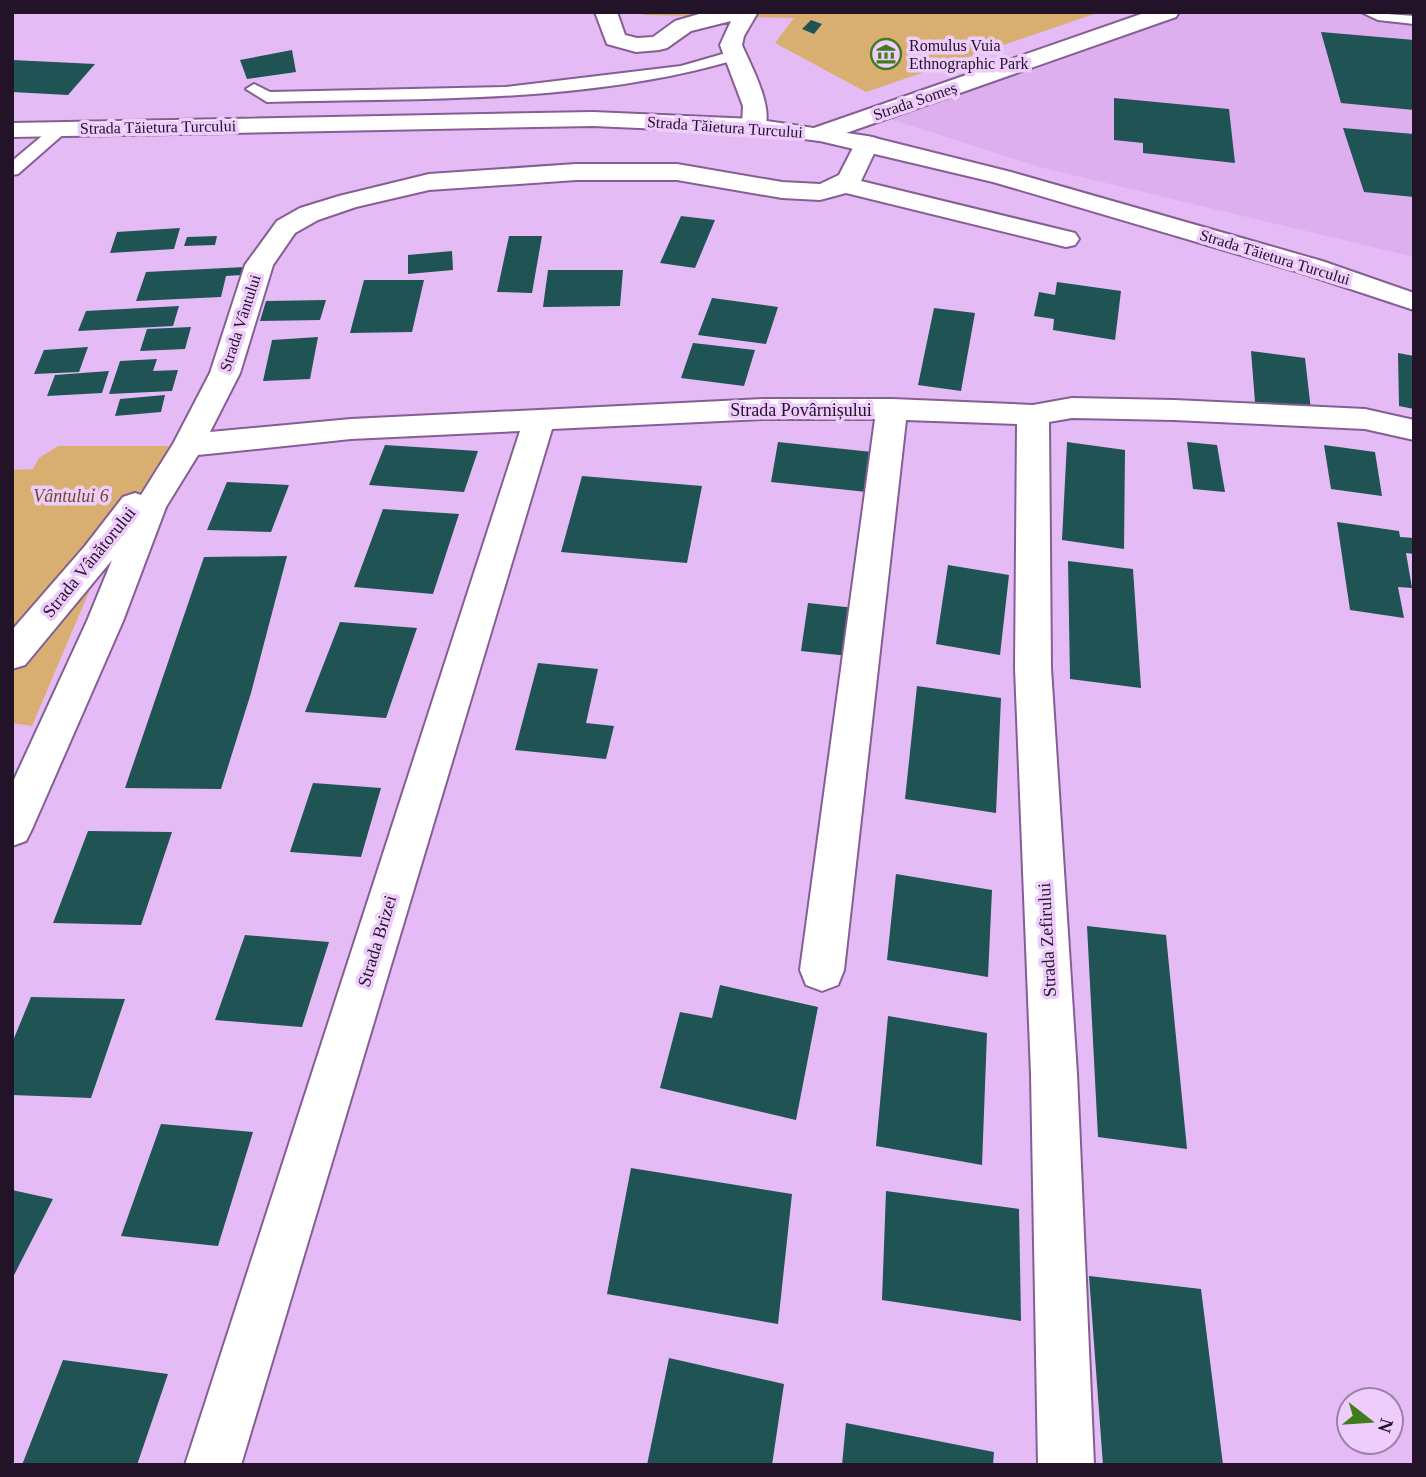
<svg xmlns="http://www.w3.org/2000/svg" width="1426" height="1477" font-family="Georgia,serif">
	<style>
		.built { fill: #ddafef }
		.green { fill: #d9af71 }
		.building { fill: #1f5354 }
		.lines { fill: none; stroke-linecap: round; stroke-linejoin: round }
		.service-casing { stroke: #855e93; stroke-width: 4 }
		.minor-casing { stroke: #855e93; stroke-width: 4 }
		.secondary-casing { stroke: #855e93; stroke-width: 4 }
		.service { fill: #fff; fill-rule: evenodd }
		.minor { fill: #fff; fill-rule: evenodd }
		.secondary { fill: #fff; fill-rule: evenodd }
		.labels { text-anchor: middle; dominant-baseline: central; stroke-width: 7; stroke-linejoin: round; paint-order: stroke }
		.far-poi-label { font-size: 16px; fill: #231329; stroke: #eeccfb; text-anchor: start }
		.far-street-label { font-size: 16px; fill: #231329; stroke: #eeccfb }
		.street-label { font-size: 18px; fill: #231329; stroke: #eeccfb }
		.park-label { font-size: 18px; font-style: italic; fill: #6b4f22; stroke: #eeccfb }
	</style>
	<rect width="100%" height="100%" fill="#e5bbf5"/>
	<path class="built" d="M1165,12H1414V257L1039,167L887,118Z"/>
	<path class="green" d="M643,12H1100L866,92L775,43L794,18L644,15Z
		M58,446H172L163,468L125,507L32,726L12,723V470L33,469L39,458Z"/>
	<path class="building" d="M811,20L822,24L814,34L802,29Z
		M1321,32L1414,40V110L1341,103Z
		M292,50L296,72L247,79L240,60Z
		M12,60L95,64L68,95L12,92Z
		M1114,98L1229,109L1235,163L1143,153V143L1114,140Z
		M1343,128L1414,134V197L1364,192Z
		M681,216L715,220L695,268L660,263Z
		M180,228L174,249L110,253L117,232Z
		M217,236L215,245L184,246L187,237Z
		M509,236H542L532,293L497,292Z
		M452,251L453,270L408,274V255Z
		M245,267L242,275L226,276L221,297L136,301L146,272Z
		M548,270H623L620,306L543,307Z
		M364,280H424L412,332L350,333Z
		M1057,282L1121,291L1115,340L1053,330L1054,319L1034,316L1039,292L1055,295Z
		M712,298L778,307L766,344L698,335Z
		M326,300L320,320L260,321L266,301Z
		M179,306L173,326L78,331L86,311Z
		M934,308L975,313L961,391L918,385Z
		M191,327L185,349L140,351L147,329Z
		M318,337L310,379L263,381L272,340Z
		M693,343L755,350L744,386L681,378Z
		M88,347L79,372L34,374L44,350Z
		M1251,351L1305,358L1311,410L1255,402Z
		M1398,353L1414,356V409L1399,406Z
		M157,359L153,371L178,370L172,391L109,394L120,361Z
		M109,371L102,393L47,396L55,375Z
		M165,395L161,412L115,416L120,399Z
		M778,442L872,452L867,492L771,482Z
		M1067,442L1125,450L1124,549L1062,540Z
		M1187,442L1217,445L1225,492L1193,489Z
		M385,445L478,451L464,492L369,485Z
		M1324,445L1375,452L1382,496L1331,489Z
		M582,476L702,486L687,563L561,552Z
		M227,482L289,485L271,532L207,530Z
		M383,509L459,514L433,594L354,587Z
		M1337,522L1399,531L1400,537L1414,538V554L1406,553L1412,588L1398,587L1404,618L1350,610Z
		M287,556L251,693L221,789L125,788L204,557Z
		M1068,561L1133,569L1141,688L1070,679Z
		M948,565L1009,575L1000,655L936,644Z
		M808,603L855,608L849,656L801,651Z
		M340,622L417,628L386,718L305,712Z
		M538,663L598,669L586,723L614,726L606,759L515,750Z
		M917,686L1001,698L996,813L905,799Z
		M313,783L381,788L361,857L290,852Z
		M88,831L172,832L141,925L53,923Z
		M896,874L992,890L988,977L887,960Z
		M1087,926L1166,935L1187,1149L1098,1137Z
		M245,935L329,942L302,1027L215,1020Z
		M720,985L818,1007L796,1120L660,1088L680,1012L712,1018Z
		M31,997L125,999L91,1098L12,1095V1043Z
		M888,1016L987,1033L982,1165L876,1146Z
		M161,1124L253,1132L218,1246L121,1236Z
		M631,1168L792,1194L778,1324L607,1294Z
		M12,1190L53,1199L12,1279Z
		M886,1191L1019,1209L1021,1321L882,1300Z
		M1089,1276L1201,1289L1223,1465H1103Z
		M669,1358L784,1384L772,1465H647Z
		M63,1360L168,1374L137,1465H22Z
		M846,1423L994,1452L993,1465H842Z"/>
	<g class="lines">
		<g class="service-casing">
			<path id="service" d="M1361,12L1414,16V24L1378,20Z
				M733,51L738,53L741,56L738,59C587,104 424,98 267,102L246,89L254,84L270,92L505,87L681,66Z
				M60,124L66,126L68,129L66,132L18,174L12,175V161L54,126Z"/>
		</g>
		<g class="minor-casing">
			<path id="minor" d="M595,12H617L625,35L637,38L653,37L675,21L706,12H758L744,36L742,45C751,66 776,111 763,131L754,133L745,131L742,126L743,106L720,45L731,21L691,31L667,48L659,50L636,52L607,44Z
				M1147,12H1179L1176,17L829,139L820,141L811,139L808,134L811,129Z
				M867,136L876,138L879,143L861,181L1075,233L1079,239L1075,245L1066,247L846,193L820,200L782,198L677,180H576L429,190L356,207L318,220L295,233L273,265L240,373L210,432L351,419L763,399H892L1033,405L1072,398L1174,400L1365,409L1414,420V440L1365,429L1174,420L1072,418L1049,422L1051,668L1077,1074L1094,1465H1038L1031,1074L1015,668L1017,424L906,420L844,970L838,985L822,991L806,985L800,970L875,419H763L552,429L241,1465H185L520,431L351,439L198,455L166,507L123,621L32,829L26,841L12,846V784L87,621L112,560L25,665L12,669V630L85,546L123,497L135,493L141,495L173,444L210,373L245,265L277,221L300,208L339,196L429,174L576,164H677L782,182L820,184L839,175L858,138Z"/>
		</g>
		<g class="secondary-casing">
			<path id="secondary" d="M593,112L754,119L867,136L1011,172L1322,261L1414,293V310L1302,273L993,182L820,141L754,133L593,126L12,137V123Z"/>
		</g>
		<use href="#service" class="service"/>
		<use href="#minor" class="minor"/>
		<use href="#secondary" class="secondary"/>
	</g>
	<defs>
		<g id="museum-ring" transform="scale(1.575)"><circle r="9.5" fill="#eeccfb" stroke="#3f7d1a" stroke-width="1.5"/><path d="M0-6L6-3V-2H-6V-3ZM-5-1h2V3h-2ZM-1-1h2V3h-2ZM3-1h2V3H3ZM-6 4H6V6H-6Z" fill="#3f7d1a"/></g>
	</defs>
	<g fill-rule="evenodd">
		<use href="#museum-ring" x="886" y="54"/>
	</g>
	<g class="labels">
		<g class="far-poi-label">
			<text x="909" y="45">Romulus Vuia<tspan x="909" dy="18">Ethnographic Park</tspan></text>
		</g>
		<g class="far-street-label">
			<text transform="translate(915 101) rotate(-19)">Strada Someș</text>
			<text transform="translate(158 127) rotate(-1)">Strada Tăietura Turcului</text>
			<text transform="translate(725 127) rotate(4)">Strada Tăietura Turcului</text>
			<text transform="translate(1275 257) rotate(17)">Strada Tăietura Turcului</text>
			<text transform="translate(240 323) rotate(-72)">Strada Vântului</text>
		</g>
		<g class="street-label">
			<text x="801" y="410">Strada Povârnișului</text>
			<text transform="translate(89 562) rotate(-51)">Strada Vânătorului</text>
			<text transform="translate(1047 940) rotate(-93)">Strada Zefirului</text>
			<text transform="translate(377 941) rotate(-73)">Strada Brizei</text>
		</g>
		<g class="park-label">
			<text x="71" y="496">Vântului 6</text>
		</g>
	</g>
	<rect width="1426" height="1477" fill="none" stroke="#231329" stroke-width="28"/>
	<g transform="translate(1370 1421) rotate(107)"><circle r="33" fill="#eeccfb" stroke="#9d82a7" stroke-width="2"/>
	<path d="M0-5L12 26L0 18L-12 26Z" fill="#3f7d1a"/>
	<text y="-10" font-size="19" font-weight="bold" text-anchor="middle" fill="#231329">N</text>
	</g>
</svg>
